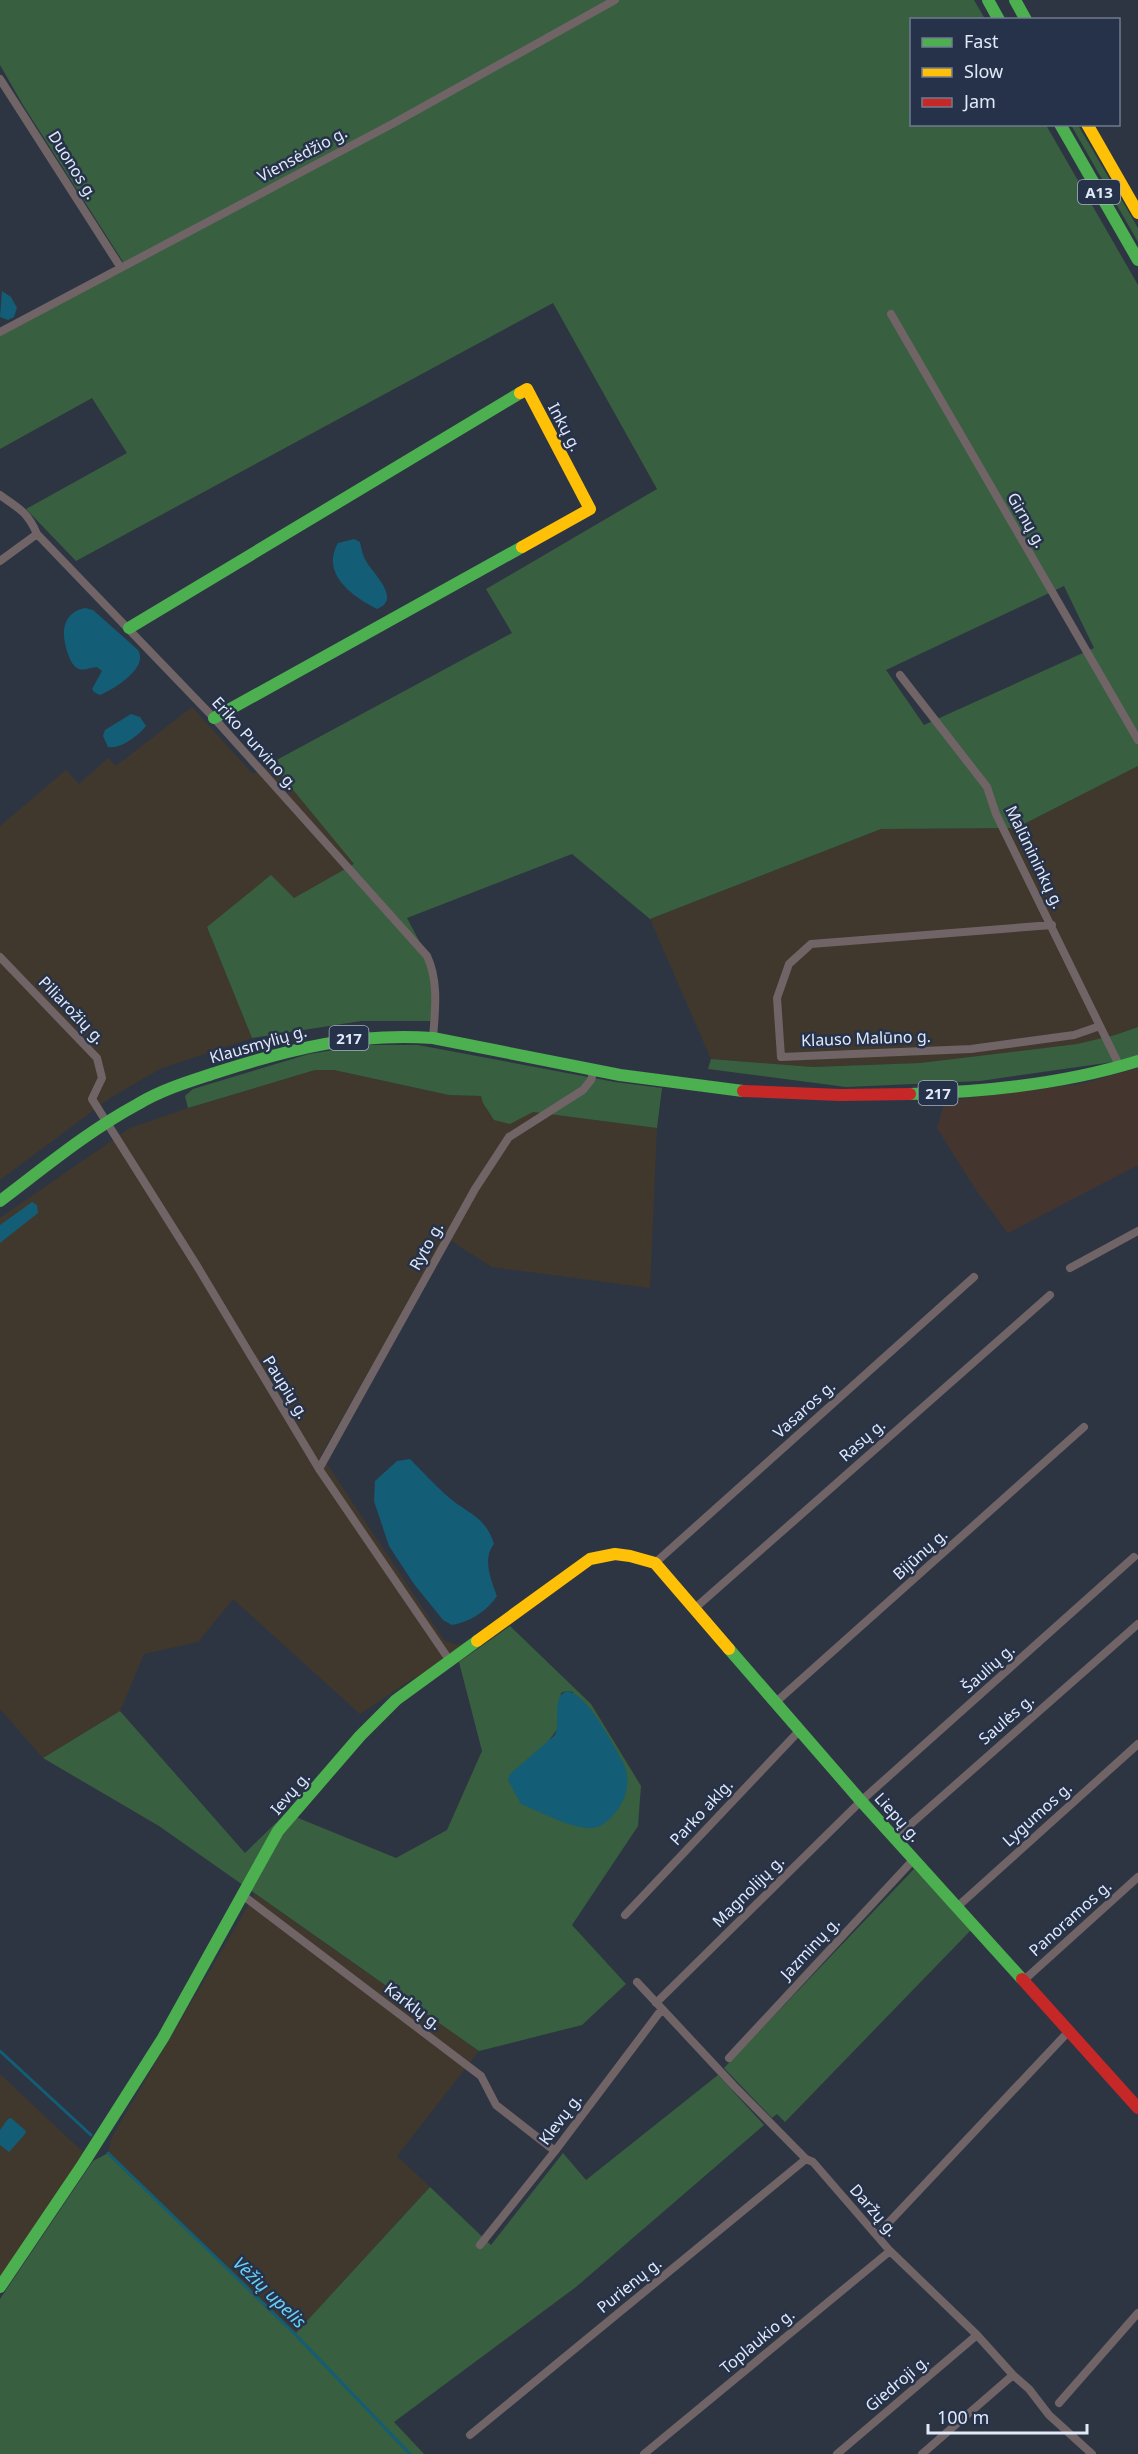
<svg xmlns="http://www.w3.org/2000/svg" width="1138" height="2454" font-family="'Noto Sans',sans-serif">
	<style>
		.commercial { fill: #44362f }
		.industrial { fill: #40382c }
		.green { fill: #385f3f; fill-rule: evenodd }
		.water { fill: #135d76 }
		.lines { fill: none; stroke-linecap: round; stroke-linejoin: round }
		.stream { stroke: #135d76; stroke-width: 3 }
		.street { stroke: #706466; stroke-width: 8 }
		.fast { stroke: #4caf50; stroke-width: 12 }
		.slow { stroke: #ffc107; stroke-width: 12 }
		.jam { stroke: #c62828; stroke-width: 12 }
		.labels { text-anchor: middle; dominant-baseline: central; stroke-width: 5; stroke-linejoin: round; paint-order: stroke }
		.shield { fill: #26324a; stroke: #a9b2c4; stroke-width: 1.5 }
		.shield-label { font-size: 15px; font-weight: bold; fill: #e1e9f9 }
		.street-label { font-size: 16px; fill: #e1e9f9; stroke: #26324a }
		.water-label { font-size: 18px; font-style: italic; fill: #66d0f7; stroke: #26324a }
	</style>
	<rect width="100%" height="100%" fill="#2e3542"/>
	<path class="commercial" d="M1138,1068V1165L1008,1233L976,1190L937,1128L945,1101L1080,1084Z"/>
	<path class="industrial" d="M192,707L253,774L271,763L354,864L294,898L207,927L252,1038L160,1069L110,1098L0,1180V826L66,770L79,784L108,758L116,766Z
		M1138,766V1027L1115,1035L1077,1044L920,1063L813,1067L711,1059L650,919L881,829L1016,828Z
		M315,1070H334L449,1095L481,1096L510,1123L533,1112L657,1128L650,1288L492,1267L445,1237L321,1455L444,1640L456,1645L463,1644L471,1653L459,1662L414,1678L360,1714L233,1599L198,1642L144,1654L120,1711L43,1758L0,1709V1218L130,1128L188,1108Z
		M255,1894L479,2051L397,2156L430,2187L295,2334L108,2153L112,2137Z
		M0,2074L84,2153L0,2281Z"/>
	<path class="green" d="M0,0H974L985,19L912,20V124L1046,125L1138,285V766L1016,828L881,829L650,919L572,854L407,918L434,969V1021H361L252,1038L207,927L271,875L294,898L354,864L271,763L512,633L486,589L657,489L553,303L76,561L26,509L127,453L92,398L0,449V336L127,268L23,105L0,65ZM1064,586L1094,648L924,725L886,670Z
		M1071,125H1078L1138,228V242Z
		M1138,1027V1055L1113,1062L980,1081L846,1087L708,1069L711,1059L813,1067L920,1063L1077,1044L1115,1035Z
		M365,1045H418L615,1082L662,1088L657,1128L533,1112L510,1124L494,1120L483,1103L481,1096L449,1095L334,1070H315L188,1108L185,1096L193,1089L309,1054Z
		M510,1626L591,1704L641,1786L638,1826L572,1925L626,1984L582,2025L479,2051L159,1826L43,1758L120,1711L245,1853L286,1813L396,1858L447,1830L482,1751L459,1662ZM566,1691L573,1692L576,1826L548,1742L558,1728L561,1693Z
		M914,1869L971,1930L785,2122L777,2114L772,2118L724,2068Z
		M718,2075L764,2125L576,2287L394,2422L424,2454H0V2299L93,2161L108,2153L295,2334L430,2187L491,2245L563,2153L586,2180Z"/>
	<path class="water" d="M2,291L11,297L17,308L14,317L8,320L0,317Z
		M354,539L360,542C361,547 362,552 364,557C369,571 404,598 377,609C353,597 320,574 338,543Z
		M85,608L93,610L138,650C149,668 114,689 100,695L94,692L92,689L102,671L97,667C91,667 85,671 79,669C72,666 70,659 68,654C61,635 61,613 85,608Z
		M131,714L140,717L146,726C138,736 121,749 108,747L103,736L105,730Z
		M32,1202L37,1205L38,1213L0,1243V1225Z
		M410,1459C422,1471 434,1484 446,1495C467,1514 485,1515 494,1544C482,1559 491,1580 497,1596C487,1611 470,1622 452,1625L443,1620L414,1584L389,1546L374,1501L375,1481L397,1461Z
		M567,1691C589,1695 613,1745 624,1764C630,1780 628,1795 618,1809C613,1816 606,1824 597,1827C579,1833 538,1811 521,1804L508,1780L510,1774L555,1735C561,1721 551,1697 567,1691Z
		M11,2118L25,2130L26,2133L9,2152L0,2145V2130L8,2119Z"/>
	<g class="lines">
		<path class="stream" d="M0,2051L91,2135
			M108,2153L295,2334L410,2454"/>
		<path class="street" d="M0,79L121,268
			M891,314L1138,740
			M0,332L394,123L615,0
			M0,495C19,509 27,511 37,534L214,718L427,956C439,981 435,1011 433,1038
			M0,561L37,534
			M900,675L987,787L996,814L1120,1067
			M1052,925L811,944L789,964L777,998L781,1057L971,1049L1074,1035L1100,1026
			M0,957L97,1058L102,1078L92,1099L197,1266L319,1469L450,1661
			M1070,1268L1138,1231
			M319,1469L475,1189L509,1137L583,1090L591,1080L594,1070
			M655,1563L974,1277
			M694,1609L1050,1295
			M776,1702L1084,1427
			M895,1838L1138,1624
			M241,1894L481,2076L496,2105L555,2151
			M957,1907L1138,1744
			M625,1915L800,1730
			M1023,1981L1138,1877
			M637,1982L734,2086L806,2159L813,2162L890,2251L977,2335L1013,2375L1029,2389L1049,2415L1092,2454
			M656,2003L861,1801L1134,1557
			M729,2058L914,1859
			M877,2235L1069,2031
			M480,2245L555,2151L662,2009
			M1059,2403L1138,2313
			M470,2435L806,2159
			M644,2454L890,2251
			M837,2454L977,2335
			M922,2454L1013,2375"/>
		<path class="fast" d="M988,0L999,20
			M1015,0L1026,20
			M1060,124L1138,260
			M129,628L520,393
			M214,718L522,547
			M910,1094C987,1092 1064,1084 1138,1061
			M0,1201C45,1167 88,1131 138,1104C163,1089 191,1081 218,1072C294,1048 353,1033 433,1038L620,1075L743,1091
			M729,1649L861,1801L1022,1979
			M0,2287L83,2164L163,2038L278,1831L360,1736L396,1700L477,1641"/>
		<path class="slow" d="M1087,124L1138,213
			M520,393L527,389L590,509L522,547
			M477,1641L590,1559L615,1554L630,1556L655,1563L729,1649"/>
		<path class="jam" d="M743,1091L840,1095L910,1094
			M1022,1979L1138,2108"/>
	</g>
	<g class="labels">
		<g class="shield">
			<rect x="1078" y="180" width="42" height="24" rx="4.5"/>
			<rect x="329.5" y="1026" width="39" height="24" rx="4.5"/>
			<rect x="918.5" y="1081" width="39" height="24" rx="4.5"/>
		</g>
		<g class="shield-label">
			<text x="1099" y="192">A13</text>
			<text x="349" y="1038">217</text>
			<text x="938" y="1093">217</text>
		</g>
		<g class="street-label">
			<text transform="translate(302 154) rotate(-28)">Viensėdžio g.</text>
			<text transform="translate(73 165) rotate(58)">Duonos g.</text>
			<text transform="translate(565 427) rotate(62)">Inkų g.</text>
			<text transform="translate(1027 520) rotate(60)">Girnų g.</text>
			<text transform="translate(255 743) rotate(48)">Eriko Purvino g.</text>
			<text transform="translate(1035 857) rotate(64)">Malūnininkų g.</text>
			<text transform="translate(72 1010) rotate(46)">Piliarožių g.</text>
			<text transform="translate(866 1038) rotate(-2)">Klauso Malūno g.</text>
			<text transform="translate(258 1044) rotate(-16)">Klausmylių g.</text>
			<text transform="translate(426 1246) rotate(-61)">Ryto g.</text>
			<text transform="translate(286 1387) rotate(58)">Paupių g.</text>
			<text transform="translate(804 1409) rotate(-42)">Vasaros g.</text>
			<text transform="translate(862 1440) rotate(-41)">Rasų g.</text>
			<text transform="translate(920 1554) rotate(-42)">Bijūnų g.</text>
			<text transform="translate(988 1668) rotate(-42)">Šaulių g.</text>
			<text transform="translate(1006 1719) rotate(-41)">Saulės g.</text>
			<text transform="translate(290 1793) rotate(-49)">Ievų g.</text>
			<text transform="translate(701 1812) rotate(-47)">Parko aklg.</text>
			<text transform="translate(1037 1814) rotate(-42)">Lygumos g.</text>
			<text transform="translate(898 1817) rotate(48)">Liepų g.</text>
			<text transform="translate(748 1891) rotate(-45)">Magnolijų g.</text>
			<text transform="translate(1070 1918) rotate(-42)">Panoramos g.</text>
			<text transform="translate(810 1948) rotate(-47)">Jazminų g.</text>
			<text transform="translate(413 2006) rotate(37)">Karklų g.</text>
			<text transform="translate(560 2119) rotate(-53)">Klevų g.</text>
			<text transform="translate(874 2210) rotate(49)">Daržų g.</text>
			<text transform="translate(629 2285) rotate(-39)">Purienų g.</text>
			<text transform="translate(757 2341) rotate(-40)">Toplaukio g.</text>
			<text transform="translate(897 2383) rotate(-40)">Giedroji g.</text>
		</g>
		<g class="water-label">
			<text transform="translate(270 2292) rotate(44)">Vėžių upelis</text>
		</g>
	</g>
	<rect x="910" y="18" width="210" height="108" fill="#26324a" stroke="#717b90" stroke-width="1.5"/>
	<rect x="922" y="38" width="30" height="9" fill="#4caf50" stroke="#717b90" stroke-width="1.5"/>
	<text x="964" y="48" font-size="18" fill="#e1e9f9">Fast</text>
	<rect x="922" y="68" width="30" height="9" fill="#ffc107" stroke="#717b90" stroke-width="1.5"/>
	<text x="964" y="78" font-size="18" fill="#e1e9f9">Slow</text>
	<rect x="922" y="98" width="30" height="9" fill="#c62828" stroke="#717b90" stroke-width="1.5"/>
	<text x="964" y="108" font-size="18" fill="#e1e9f9">Jam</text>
	<path d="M928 2424v9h159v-9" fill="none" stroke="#e1e9f9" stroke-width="3"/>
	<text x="937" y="2424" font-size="18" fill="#e1e9f9" stroke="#26324a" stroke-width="4.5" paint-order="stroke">100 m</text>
</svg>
